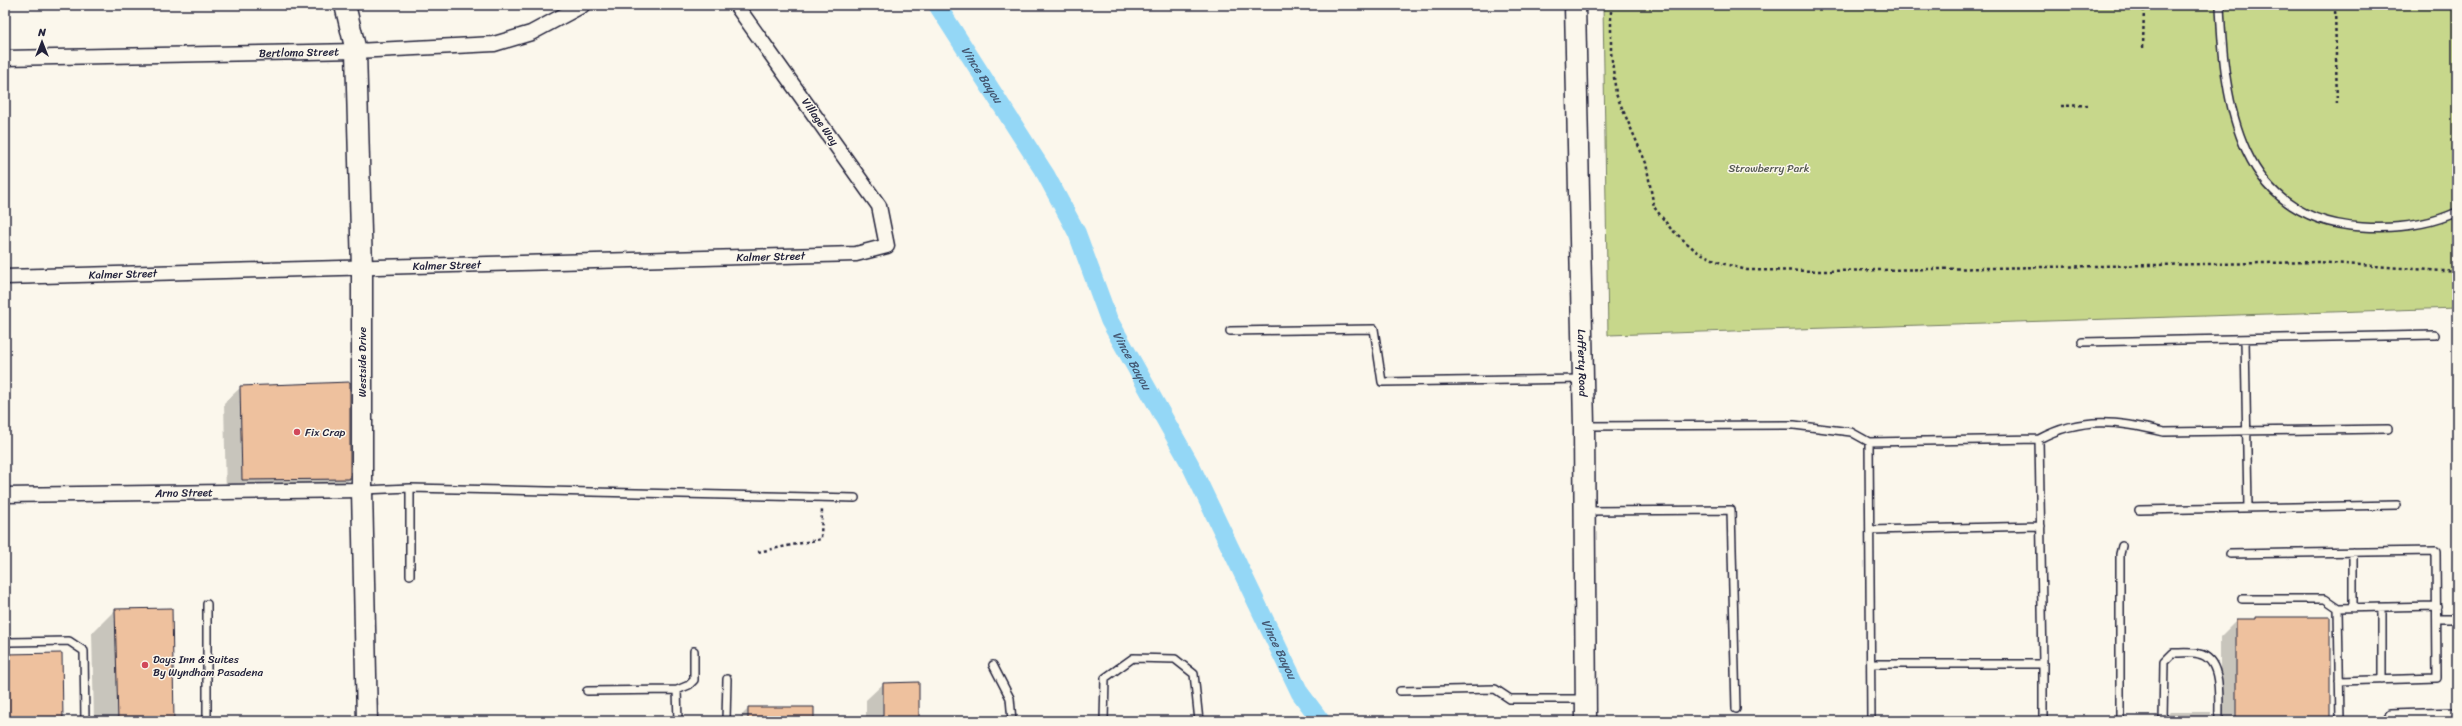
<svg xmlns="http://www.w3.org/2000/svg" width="2462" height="726" font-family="Sriracha,sans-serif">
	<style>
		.green { fill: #c7d78b; stroke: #747c63 }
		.shadow { fill: #0003 }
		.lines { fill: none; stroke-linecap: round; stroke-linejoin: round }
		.canal { stroke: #94d7f6; stroke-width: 18 }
		.building { fill: #eec19e; stroke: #22223b }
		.lane-casing { stroke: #22223b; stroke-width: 10 }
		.street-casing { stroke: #22223b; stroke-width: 17 }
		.secondary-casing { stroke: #22223b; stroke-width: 23 }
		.path { stroke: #22223b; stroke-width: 2.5; stroke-dasharray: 3 3; stroke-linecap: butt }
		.lane { stroke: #fbf7ec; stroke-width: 7 }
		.street { stroke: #fbf7ec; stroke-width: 14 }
		.secondary { stroke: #fbf7ec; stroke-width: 20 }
		.poi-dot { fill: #d1495b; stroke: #fbf7ec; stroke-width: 1.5 }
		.labels { text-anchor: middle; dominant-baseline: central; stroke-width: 3; stroke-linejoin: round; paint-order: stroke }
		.street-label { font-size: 11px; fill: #22223b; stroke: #fbf7ec }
		.park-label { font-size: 11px; fill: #545853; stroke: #fbf7ec }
		.poi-label { font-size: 11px; fill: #22223b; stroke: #fbf7ec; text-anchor: start }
		.water-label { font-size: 12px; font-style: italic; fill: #445873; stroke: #fbf7ec }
	</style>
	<rect width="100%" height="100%" fill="#fbf7ec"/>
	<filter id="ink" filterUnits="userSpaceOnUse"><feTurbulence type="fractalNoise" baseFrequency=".025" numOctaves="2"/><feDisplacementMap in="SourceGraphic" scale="8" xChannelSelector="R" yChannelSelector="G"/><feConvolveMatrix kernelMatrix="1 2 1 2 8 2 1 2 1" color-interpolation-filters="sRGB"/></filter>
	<g filter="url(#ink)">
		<path class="green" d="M1603,5H2457V308L1608,335Z"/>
		<path class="shadow" d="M241,387L350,479L333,495L226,497L224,403Z
			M115,610L173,721H94L92,633Z
			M2256,618L2329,720L2328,721H2220V637L2237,620H2254Z
			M7,655L62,721H5V657Z
			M883,684L918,716H991V721H866V700Z
			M749,708L813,721H736Z
			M2171,712H2211V721H2162Z"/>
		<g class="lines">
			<path class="canal" id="s1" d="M937,5L1046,175L1077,233L1109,320L1190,464L1300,693L1321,721"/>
		</g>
		<path class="building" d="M350,382V479L242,480L240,386Z
			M172,608L174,721H118L115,609Z
			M2256,617H2330V720H2236V619H2256Z
			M62,653L63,721H7L6,654Z
			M919,682V721H883V683Z
			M748,707H814V721H748Z"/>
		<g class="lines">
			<g class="lane-casing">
				<path id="lane" d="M2220,5C2224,105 2239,220 2362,227C2395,229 2427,226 2457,212
					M1230,331L1374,329L1382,382L1583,379
					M2245,339L2248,508
					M2082,342L2435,335
					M1585,426L1794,425L1851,432L1869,442L2039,439C2082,416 2119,421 2164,432L2388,429
					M2039,439L2043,664
					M1869,442L1871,721
					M410,488V575
					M364,490L410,488L855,498
					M2139,510L2397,505
					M1586,511L1731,510L1736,709
					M1870,530L2041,526
					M2353,552V608
					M2230,554L2436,551L2437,678L2339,681
					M2242,599H2325L2338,608L2340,721
					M207,604V721
					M2338,608L2437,606
					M2382,608V680
					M2437,619H2457
					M5,645L10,642L69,641L84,651L85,721
					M1871,664H2043V721
					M993,665L1010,698L1012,721
					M677,690L678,721
					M587,691L677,690L689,685L694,680V651
					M1400,691L1495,689L1510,699H1585
					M726,721L727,679
					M1104,721L1105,678L1133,658L1175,659L1194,674L1199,721
					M2120,721V554L2122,546
					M2163,721L2164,662L2173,653C2181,653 2191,652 2199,654C2224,659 2218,702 2219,721
					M2385,721L2390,714L2457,712
					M2399,721L2433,719L2447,715"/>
			</g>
			<g class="street-casing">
				<g id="street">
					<path id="s2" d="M5,58L356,51L494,44L531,33L583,5"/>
					<path id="s3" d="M5,277L856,254L887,246L879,206L736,5"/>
					<path id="s4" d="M5,495L362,490"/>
				</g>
			</g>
			<g class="secondary-casing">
				<g id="secondary">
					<path d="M345,5L356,51L362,269V490L367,721"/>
					<path id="s5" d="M1575,5L1584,426L1586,721"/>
				</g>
			</g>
			<path class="path" d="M1611,5V52L1616,94L1646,163L1654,207L1671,229L1696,251L1721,263L1747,270L1825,271L2318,262L2457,272
				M2335,5L2337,107
				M2143,48L2144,5
				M2061,106L2089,105
				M758,552L821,539L822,509"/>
			<use href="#lane" class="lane"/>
			<use href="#street" class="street"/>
			<use href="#secondary" class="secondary"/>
		</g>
	</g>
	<g class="poi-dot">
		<circle cx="297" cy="432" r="4"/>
		<circle cx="145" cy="665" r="4"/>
	</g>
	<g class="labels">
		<g class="street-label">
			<text stroke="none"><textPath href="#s2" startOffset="294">Bertloma Street</textPath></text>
			<text transform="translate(820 122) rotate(55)">Village Way</text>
			<text stroke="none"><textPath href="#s3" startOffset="766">Kalmer Street</textPath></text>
			<text stroke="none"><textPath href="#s3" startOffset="442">Kalmer Street</textPath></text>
			<text stroke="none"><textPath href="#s3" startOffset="118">Kalmer Street</textPath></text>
			<text transform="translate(362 362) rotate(-90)">Westside Drive</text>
			<text stroke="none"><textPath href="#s5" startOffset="358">Lafferty Road</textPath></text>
			<text stroke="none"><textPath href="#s4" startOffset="179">Arno Street</textPath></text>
		</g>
		<g class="park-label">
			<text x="1769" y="168">Strawberry Park</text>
		</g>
		<g class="poi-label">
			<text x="305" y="432">Fix Crap</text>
			<text x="153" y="659">Days Inn &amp; Suites<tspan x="153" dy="13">By Wyndham Pasadena</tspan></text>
		</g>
		<g class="water-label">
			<text stroke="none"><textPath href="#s1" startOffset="83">Vince Bayou</textPath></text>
			<text stroke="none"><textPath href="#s1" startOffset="407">Vince Bayou</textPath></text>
			<text stroke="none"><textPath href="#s1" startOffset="731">Vince Bayou</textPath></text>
		</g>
	</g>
	<rect width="2462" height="726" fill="none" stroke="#fbf7ec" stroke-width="20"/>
	<rect x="10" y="10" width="2442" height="706" fill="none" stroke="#22223b" stroke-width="1.5" filter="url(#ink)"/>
	<g transform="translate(42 42)" stroke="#fbf7ec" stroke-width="3" paint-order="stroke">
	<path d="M0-3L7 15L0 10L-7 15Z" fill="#22223b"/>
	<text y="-6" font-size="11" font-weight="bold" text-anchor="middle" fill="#22223b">N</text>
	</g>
</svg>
